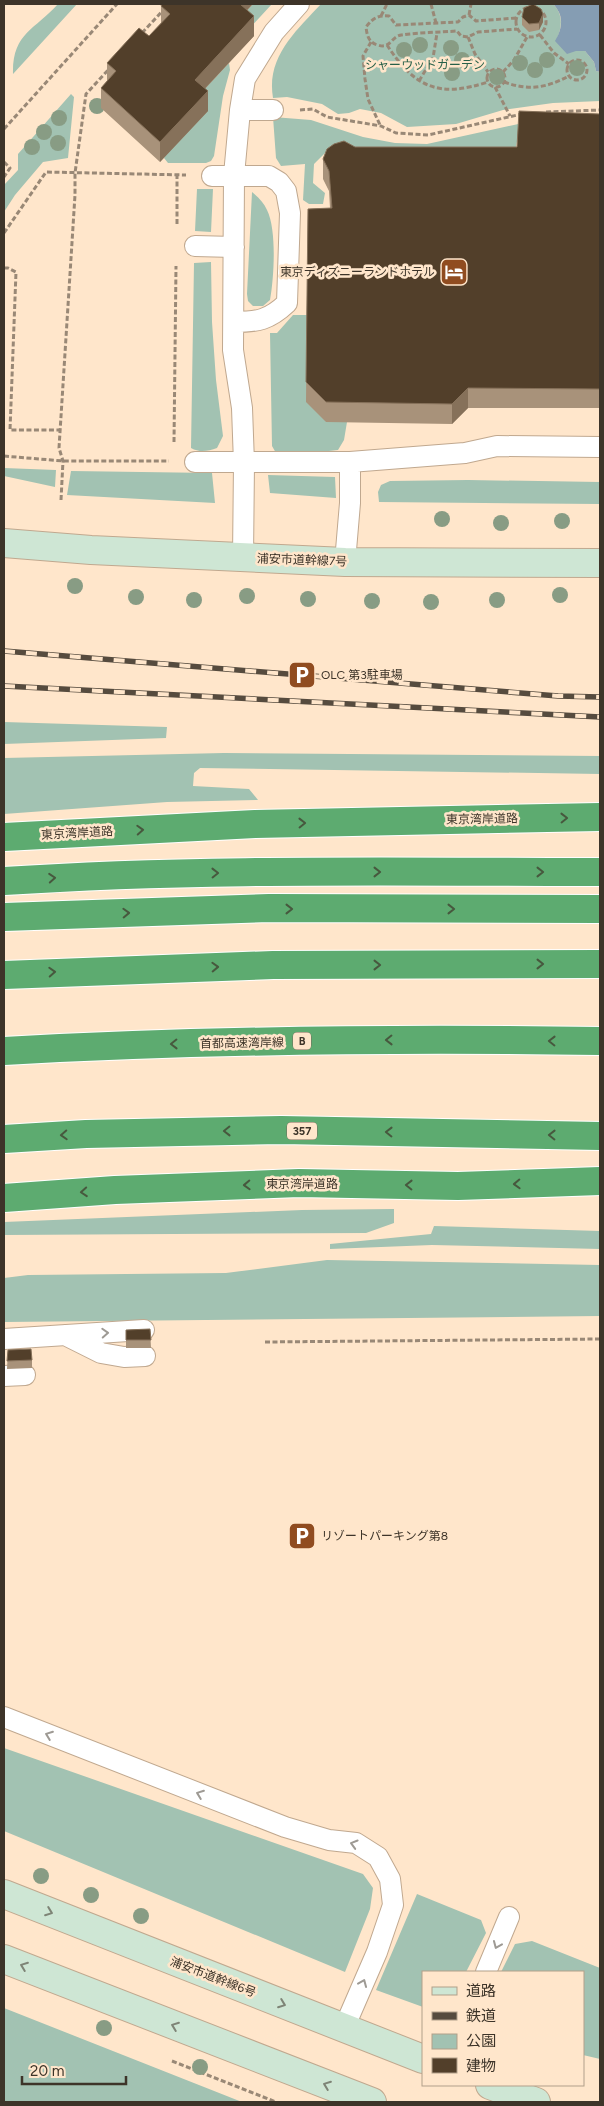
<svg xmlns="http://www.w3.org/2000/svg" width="604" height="2106" font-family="Figtree,'Noto Sans JP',sans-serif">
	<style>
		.green { fill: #a2c2b2 }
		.water { fill: #859db3 }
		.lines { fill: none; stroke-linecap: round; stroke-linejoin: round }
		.lane-casing { stroke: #c0a88f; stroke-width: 22 }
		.secondary-casing { stroke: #c0a88f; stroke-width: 30 }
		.highway-casing { stroke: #fff; stroke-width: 30 }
		.path { stroke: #998876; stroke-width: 3; stroke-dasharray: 5 2.5; stroke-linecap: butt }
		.lane { stroke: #fff; stroke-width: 20 }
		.secondary { stroke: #cee6d4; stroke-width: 28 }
		.highway { stroke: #5dab70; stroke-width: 28 }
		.rail-casing { stroke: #564b3e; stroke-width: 5.5 }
		.rail { stroke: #ffe6cb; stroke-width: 4; stroke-dasharray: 11; stroke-linecap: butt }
		.tree { fill: #889c84 }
		.wall { fill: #a8927a }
		.shaded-wall { fill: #86715a }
		.building { fill: #523f2a; stroke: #86715a }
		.oneway { stroke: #47583e }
		.oneway2 { stroke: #9e9a94 }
		.oneway3 { stroke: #7e8476 }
		.labels { text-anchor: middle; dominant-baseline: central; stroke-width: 5; stroke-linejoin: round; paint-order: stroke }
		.shield { fill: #ffe6cb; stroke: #77695a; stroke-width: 1 }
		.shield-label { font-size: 11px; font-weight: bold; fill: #3d3429 }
		.park-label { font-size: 12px; fill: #276049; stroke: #ffe6cb }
		.poi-label { font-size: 12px; fill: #3d3429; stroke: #ffe6cb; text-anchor: start }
		.street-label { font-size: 12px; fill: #3d3429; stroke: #ffe6cb }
	</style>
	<rect width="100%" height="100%" fill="#ffe6cb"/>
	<path class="green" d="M58,4H77L13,74C12,33 35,30 58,4Z
		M253,4H272L248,30L237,21Z
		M321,4H553C564,15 562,28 556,41L576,51H585L594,62L596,71L600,72V101L553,103L503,110L456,124L407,127L381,113L360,109L349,113L338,114L322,104L287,97L273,98C266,57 296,31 321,4Z
		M229,63L230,70L223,96L214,156L211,161L206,163H168L164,158L195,99Z
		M71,94L74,97L68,158L43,162L15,195L4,212V185L18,170V154Z
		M273,117L311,120L363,137L395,143L427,144L523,123L600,133L519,131L513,162L327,151L314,164L313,183L325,193L323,204H309L303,200L305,164L281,166L276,158Z
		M197,189H213L211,232L195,231Z
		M252,192C259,198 264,203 267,210C277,230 274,278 270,300L263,306H253L248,301L247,294Z
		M211,262L212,322L216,380L223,436L217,448C208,451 200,453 191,448L194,263Z
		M293,315H307L326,422H347L344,440L338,450L283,456L276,453L272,446L270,333H277Z
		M4,468L56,470L55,487L4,476Z
		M71,471L212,473L215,503L67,495Z
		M268,475L335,477L336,498L270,493Z
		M468,480L600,482V504L379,502L378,492L381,485L390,481Z
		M4,722L167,727L166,738L4,744Z
		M224,753L600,756V774L200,768L194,773L193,786L249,789L258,800L167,802L4,814V758Z
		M394,1209V1223L366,1233L4,1235V1222L302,1210Z
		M434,1226L600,1231V1249L432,1245L330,1249V1244L431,1234Z
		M327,1260L600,1265V1316L4,1322V1278L28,1275L226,1273Z
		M4,1748L363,1874L373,1888L370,1909L345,1972L4,1831Z
		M417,1894L481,1920L486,1933L466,1972H423V2007L376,1990Z
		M532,1941L600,1968V2059L583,2055V1972H501L515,1944Z
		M4,2008L242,2102H4Z"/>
	<path class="water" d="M553,4H600V72L596,71L594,62L585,51H576L567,54L555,41C563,28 564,15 553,4Z"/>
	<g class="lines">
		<g class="lane-casing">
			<path id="lane" d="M240,110H273
				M212,176H269L279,182L286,191L290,213L287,303C269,320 258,322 234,322
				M195,246L234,247
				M195,462H350
				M243,558L244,463L242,408L233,350L234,175L240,110L245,79L274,32L299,4
				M345,562L350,503V462L465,453L497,446L600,447
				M65,1335L101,1353L124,1357L145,1356
				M4,1339L144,1330
				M4,1376L25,1375
				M4,1717L285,1827L329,1840L356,1843L378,1857L390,1879L393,1905L377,1952L344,2028
				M486,1972L509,1917"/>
		</g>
		<g class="secondary-casing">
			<path id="secondary" d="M4,543L91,550L345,562L600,563
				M4,1894L423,2059
				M4,1959L372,2102
				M490,2085L536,2102"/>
		</g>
		<g class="highway-casing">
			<path id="highway" d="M4,837L255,824L600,817
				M4,881C202,868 402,872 600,872
				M4,917L269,908L600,909
				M4,975L273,965L600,964
				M4,1051C202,1040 402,1038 600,1041
				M4,1139L86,1134L281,1130L600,1136
				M4,1198L115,1190L299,1183L458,1186L600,1181"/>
		</g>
		<path class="path" d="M431,4L436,23
			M516 22a15 15 0 1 1 30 0a15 15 0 1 1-30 0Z
			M469,15L471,4
			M381,16L387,4
			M516,18L476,21L469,15L463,17L458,22L396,25L389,16C378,15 373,18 366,27C367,36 369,43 378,45C389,49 391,39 398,36C405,33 446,32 457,31L461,36L468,37L478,32L517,29
			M142,33L169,4
			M540,35L554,53L569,64
			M468,37L475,54L488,72
			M371,42L363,56L365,79L368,99L380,125
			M387,45C415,88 439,98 488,82
			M567 70a10 10 0 1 1 20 0a10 10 0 1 1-20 0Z
			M487 78a9 9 0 1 1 18 0a9 9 0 1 1-18 0Z
			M503,72L514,60L527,37
			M419,81L433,58L437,33
			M504,82C529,91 546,88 569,76
			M495,87L510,116
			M300,110L313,109L327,117L381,126L396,133L428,135L522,114
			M546,112L600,110
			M4,129L117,4
			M4,162L10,168L4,177
			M177,224V175
			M4,233L46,172L186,175
			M4,268H8L16,272L10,430H61
			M174,442L176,266
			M4,456L63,461H169
			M61,500L63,461L59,448L75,195V173L86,94L109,69
			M265,1342L600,1339
			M172,2061L276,2102"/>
		<use href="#lane" class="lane"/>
		<use href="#secondary" class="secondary"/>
		<use href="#highway" class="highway"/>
		<g class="rail-casing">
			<path id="rail" d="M4,651L558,696L600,697
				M4,686L600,717"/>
		</g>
		<use href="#rail" class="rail"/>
	</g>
	<g class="tree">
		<circle cx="420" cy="45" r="8"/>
		<circle cx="451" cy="48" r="8"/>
		<circle cx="404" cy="50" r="8"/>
		<circle cx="462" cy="60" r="8"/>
		<circle cx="547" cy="60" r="8"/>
		<circle cx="520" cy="63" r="8"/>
		<circle cx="577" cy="68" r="8"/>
		<circle cx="535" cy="70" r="8"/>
		<circle cx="452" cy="73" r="8"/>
		<circle cx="497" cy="77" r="8"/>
		<circle cx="97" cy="106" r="8"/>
		<circle cx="59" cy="118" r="8"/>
		<circle cx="44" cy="132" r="8"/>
		<circle cx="58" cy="143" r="8"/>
		<circle cx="32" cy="147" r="8"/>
		<circle cx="442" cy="519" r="8"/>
		<circle cx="562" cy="521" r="8"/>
		<circle cx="501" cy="523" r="8"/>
		<circle cx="75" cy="586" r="8"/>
		<circle cx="560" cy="595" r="8"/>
		<circle cx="247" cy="596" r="8"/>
		<circle cx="136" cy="597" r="8"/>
		<circle cx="308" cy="599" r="8"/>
		<circle cx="194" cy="600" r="8"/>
		<circle cx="497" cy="600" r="8"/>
		<circle cx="372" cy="601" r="8"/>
		<circle cx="431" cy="602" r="8"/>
		<circle cx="41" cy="1876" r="8"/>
		<circle cx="91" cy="1895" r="8"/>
		<circle cx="141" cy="1916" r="8"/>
		<circle cx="104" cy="2028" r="8"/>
		<circle cx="200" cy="2067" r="8"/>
	</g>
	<path class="wall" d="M161,6L247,10L254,36L205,89L208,111L160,162L101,108V88L107,81V63L149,36L161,23Z
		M522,17L543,22L539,30L529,32L522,25Z
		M600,114V408H468L452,424L326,422L306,402L308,209L330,208L329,191L323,179V159L355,147H517Z
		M150,1329L151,1348H126V1330Z
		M8,1350L32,1360V1368L7,1369Z"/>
	<path class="shaded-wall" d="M237,4H253L237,21Z
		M543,14V22L539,30V23Z
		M254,16V36L195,99V80Z
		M208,91V111L160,162V142Z
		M468,388V408L452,424V404Z"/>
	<path class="building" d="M162,4H240L254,16L195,80L208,91L160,142L101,88L116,71L107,63L139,28L149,36L170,14L161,6Z
		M533,4L541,9L543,14L539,23L529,24L522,17L524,8Z
		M519,111L600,114V389L468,388L452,404L326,402L306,382L308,209L332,208L329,171L323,159L327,149L334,144L344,141L355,147H517Z
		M150,1329L151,1340H126V1330Z
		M31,1349L32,1360L7,1361L8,1350Z"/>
	<defs><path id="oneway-chevron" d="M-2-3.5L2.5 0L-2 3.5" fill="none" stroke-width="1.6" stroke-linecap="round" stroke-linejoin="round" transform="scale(1.25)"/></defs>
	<g class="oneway">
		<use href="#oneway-chevron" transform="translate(564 818) rotate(-1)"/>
		<use href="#oneway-chevron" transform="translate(302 823) rotate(-1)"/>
		<use href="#oneway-chevron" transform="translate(140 830) rotate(-3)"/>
		<use href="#oneway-chevron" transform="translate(377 872)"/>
		<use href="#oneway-chevron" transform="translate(540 872)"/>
		<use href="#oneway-chevron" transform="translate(215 873) rotate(-1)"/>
		<use href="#oneway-chevron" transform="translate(52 878) rotate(-4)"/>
		<use href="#oneway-chevron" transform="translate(289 909)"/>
		<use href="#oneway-chevron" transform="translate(451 909)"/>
		<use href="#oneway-chevron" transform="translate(126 913) rotate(-2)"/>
		<use href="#oneway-chevron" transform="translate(540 964)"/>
		<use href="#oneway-chevron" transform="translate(377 965)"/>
		<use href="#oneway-chevron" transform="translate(215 967) rotate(-2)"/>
		<use href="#oneway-chevron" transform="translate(52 972) rotate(-3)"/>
		<use href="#oneway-chevron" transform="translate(389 1040) rotate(179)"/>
		<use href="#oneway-chevron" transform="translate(552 1041) rotate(-179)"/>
		<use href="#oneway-chevron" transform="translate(174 1044) rotate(179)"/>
		<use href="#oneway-chevron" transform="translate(227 1131) rotate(179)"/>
		<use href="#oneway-chevron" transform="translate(389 1132) rotate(-179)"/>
		<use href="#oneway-chevron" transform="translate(64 1135) rotate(177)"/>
		<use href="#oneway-chevron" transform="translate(552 1135) rotate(-179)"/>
		<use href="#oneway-chevron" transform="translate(517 1184) rotate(178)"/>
		<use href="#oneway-chevron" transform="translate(247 1185) rotate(178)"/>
		<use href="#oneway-chevron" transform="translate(409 1185) rotate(-179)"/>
		<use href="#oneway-chevron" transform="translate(84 1192) rotate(176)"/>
	</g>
	<g class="oneway2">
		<use href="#oneway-chevron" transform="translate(105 1333) rotate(-3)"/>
		<use href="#oneway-chevron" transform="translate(49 1735) rotate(-159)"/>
		<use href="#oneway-chevron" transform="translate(200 1794) rotate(-159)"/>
		<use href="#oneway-chevron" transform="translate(354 1844) rotate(-164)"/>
		<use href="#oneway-chevron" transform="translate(497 1945) rotate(113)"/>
		<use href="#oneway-chevron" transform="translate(363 1983) rotate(-67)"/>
	</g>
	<g class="oneway3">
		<use href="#oneway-chevron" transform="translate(49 1912) rotate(21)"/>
		<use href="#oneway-chevron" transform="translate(24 1966) rotate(-159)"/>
		<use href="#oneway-chevron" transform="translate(282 2004) rotate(21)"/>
		<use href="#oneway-chevron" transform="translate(175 2026) rotate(-159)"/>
		<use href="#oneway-chevron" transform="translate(327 2085) rotate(-159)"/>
	</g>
	<defs>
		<g id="hotel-square" transform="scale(1.4375)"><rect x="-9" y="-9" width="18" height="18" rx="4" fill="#904c20" stroke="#ffe6cb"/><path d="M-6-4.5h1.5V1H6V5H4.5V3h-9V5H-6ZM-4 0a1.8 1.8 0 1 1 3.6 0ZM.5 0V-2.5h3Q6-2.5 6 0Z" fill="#fff"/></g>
		<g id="parking-square" transform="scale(1.4375)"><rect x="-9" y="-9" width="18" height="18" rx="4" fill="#904c20" stroke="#ffe6cb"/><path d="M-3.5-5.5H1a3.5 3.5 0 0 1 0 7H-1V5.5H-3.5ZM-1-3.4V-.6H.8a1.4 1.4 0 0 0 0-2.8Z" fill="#fff"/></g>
	</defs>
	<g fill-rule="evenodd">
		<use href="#hotel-square" x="454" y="272"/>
		<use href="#parking-square" x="302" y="675"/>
		<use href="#parking-square" x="302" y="1536"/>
	</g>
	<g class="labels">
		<g class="shield">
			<rect x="293" y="1032.5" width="18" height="17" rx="4"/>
			<rect x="287" y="1122.5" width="30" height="17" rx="4"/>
		</g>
		<g class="shield-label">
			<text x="302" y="1041">B</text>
			<text x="302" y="1131">357</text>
		</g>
		<g class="park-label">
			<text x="425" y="65">シャーウッドガーデン</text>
		</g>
		<g class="poi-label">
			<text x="435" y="272" text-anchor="end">東京ディズニーランドホテル</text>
			<text x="321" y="675">OLC 第3駐車場</text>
			<text x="321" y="1536">リゾートパーキング第8</text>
		</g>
		<g class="street-label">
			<text transform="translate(302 560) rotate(2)">浦安市道幹線7号</text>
			<text transform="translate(482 819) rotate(-1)">東京湾岸道路</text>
			<text transform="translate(77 833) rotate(-3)">東京湾岸道路</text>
			<text transform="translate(242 1043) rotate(-1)">首都高速湾岸線</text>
			<text x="302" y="1184">東京湾岸道路</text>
			<text transform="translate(213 1977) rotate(21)">浦安市道幹線6号</text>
		</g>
	</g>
	<rect width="604" height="2106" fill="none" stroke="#3d3429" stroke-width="10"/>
	<rect x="422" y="1971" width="162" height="115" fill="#ffe6cb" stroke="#b19f8a"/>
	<rect x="432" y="1987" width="25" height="8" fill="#cee6d4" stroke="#b19f8a"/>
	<text x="466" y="1996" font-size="15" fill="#3d3429">道路</text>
	<rect x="432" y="2012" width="25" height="8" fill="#564b3e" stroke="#b19f8a"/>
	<text x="466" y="2021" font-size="15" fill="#3d3429">鉄道</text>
	<rect x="432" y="2034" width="25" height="15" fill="#a2c2b2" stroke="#b19f8a"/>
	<text x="466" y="2046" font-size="15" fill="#3d3429">公園</text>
	<rect x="432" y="2058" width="25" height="15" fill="#523f2a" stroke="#b19f8a"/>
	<text x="466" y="2071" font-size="15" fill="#3d3429">建物</text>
	<path d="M22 2076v8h104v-8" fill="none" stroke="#3d3429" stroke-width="2.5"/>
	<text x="30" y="2076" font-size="15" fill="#3d3429" stroke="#ffe6cb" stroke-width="4" paint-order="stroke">20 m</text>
</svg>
